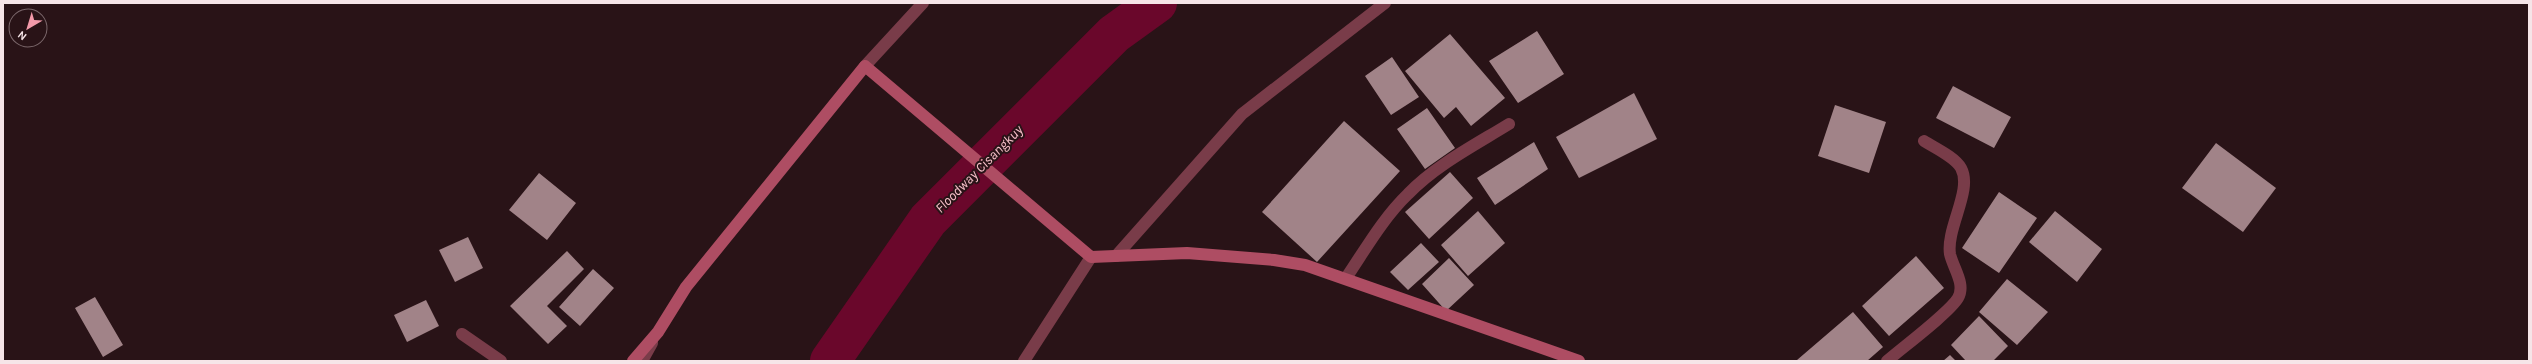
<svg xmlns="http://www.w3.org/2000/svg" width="2532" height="364" font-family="Karla,sans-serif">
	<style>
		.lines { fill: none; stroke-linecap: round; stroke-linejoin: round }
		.canal { stroke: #6a072b; stroke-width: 40 }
		.building { fill: #a18388 }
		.lane { stroke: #793c49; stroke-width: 12 }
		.street { stroke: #793c49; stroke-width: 12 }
		.secondary { stroke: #ae4d63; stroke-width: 12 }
		.labels { text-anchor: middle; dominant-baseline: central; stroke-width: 4; stroke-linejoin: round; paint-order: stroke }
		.water-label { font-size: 14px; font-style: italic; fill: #f8c1ca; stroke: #291317 }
	</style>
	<rect width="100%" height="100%" fill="#291317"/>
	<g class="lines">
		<path class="canal" d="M830,361L928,220L1114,34L1157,3"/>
	</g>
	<path class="building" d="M1537,31L1564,74L1518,103L1489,61Z
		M1450,34L1505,98L1471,126L1456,107L1444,118L1405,71Z
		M1392,57L1419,97L1391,115L1365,76Z
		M1953,86L2011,117L1994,148L1936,118Z
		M1634,93L1657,139L1579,178L1556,137Z
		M1835,105L1886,122L1869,173L1818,156Z
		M1427,108L1455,148L1425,169L1397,129Z
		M1344,121L1400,171L1317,262L1262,212Z
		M1534,142L1548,169L1495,205L1477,178Z
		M2216,143L2276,188L2243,232L2182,188Z
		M1450,172L1473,198L1429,239L1405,212Z
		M539,173L576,203L547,240L509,210Z
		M1999,192L2037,218L1999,273L1962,248Z
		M1478,211L1505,243L1468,276L1441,245Z
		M2055,211L2102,249L2077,282L2029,242Z
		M468,237L483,268L455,282L439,250Z
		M1421,243L1439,262L1408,290L1390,272Z
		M567,251L584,269L547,306L567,326L548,344L510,306Z
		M1916,256L1944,288L1889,336L1862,306Z
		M1449,258L1474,285L1446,311L1422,284Z
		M593,269L614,288L580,326L559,307Z
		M2007,279L2048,312L2017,345L1979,312Z
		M95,297L123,345L103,357L75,308Z
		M426,300L439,326L407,342L394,315Z
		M1853,312L1883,347L1867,361L1797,360Z
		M1979,316L2008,346L1993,361H1966L1951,345Z
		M1950,355L1956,361H1943Z"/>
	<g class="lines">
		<path class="lane" d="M865,66L923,3
			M1116,256L1242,114L1385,3
			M462,334L501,361"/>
		<path class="street" d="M1346,278C1365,250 1383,218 1408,194C1436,165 1475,145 1509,124
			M642,361L652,343
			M1024,361L1091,257
			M1887,361C1903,347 1949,313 1958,298C1966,284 1953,268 1950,254C1946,228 1973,190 1961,168C1955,157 1935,148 1924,141"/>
		<path class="secondary" d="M633,361L658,332L686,287L865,66L1091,257L1187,253L1274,260L1305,265L1579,361"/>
	</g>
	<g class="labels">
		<g class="water-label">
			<text transform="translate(979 169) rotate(-45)">Floodway Cisangkuy</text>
		</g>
	</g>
	<rect width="2532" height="364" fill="none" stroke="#f6e5e8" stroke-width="8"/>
	<g transform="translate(28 28) rotate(218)"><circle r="19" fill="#291317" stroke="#7b676b"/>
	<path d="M0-3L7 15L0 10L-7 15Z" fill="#f39aaa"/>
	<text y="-6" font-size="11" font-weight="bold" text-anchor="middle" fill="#f6e5e8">N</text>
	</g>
</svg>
